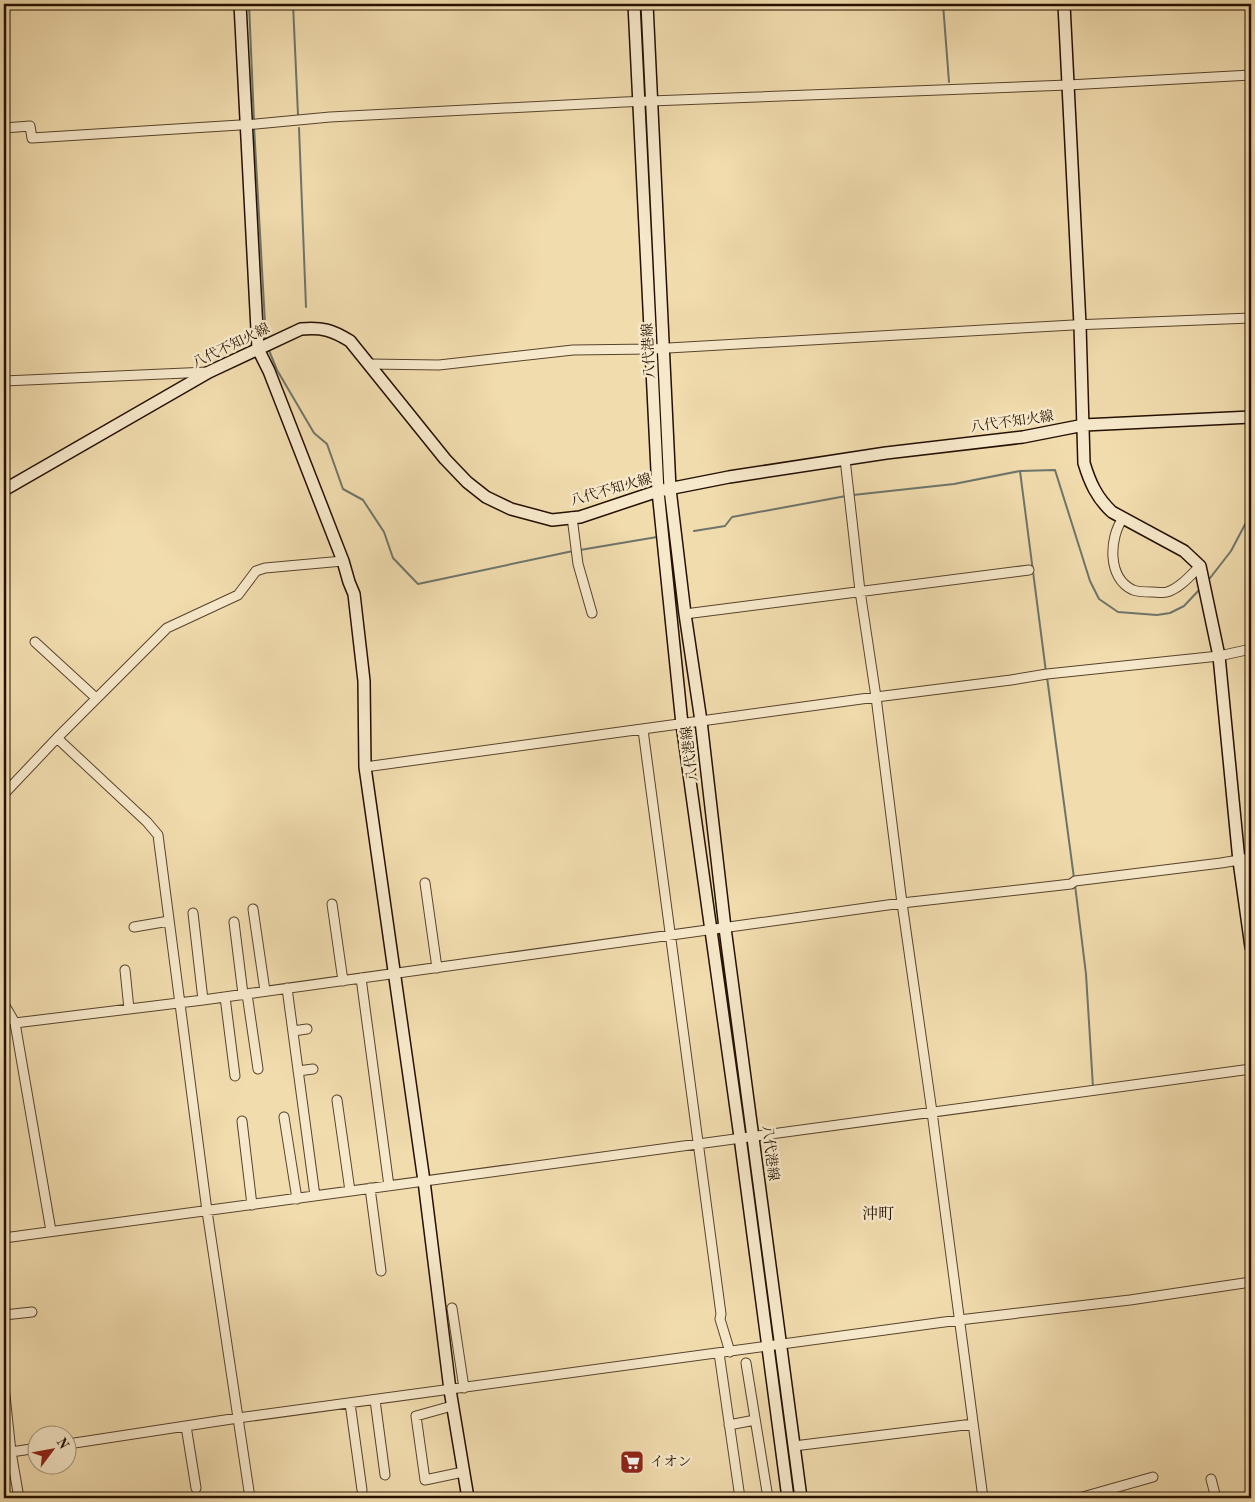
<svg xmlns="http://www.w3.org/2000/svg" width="1255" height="1502" font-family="'Old Standard TT','Noto Serif JP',serif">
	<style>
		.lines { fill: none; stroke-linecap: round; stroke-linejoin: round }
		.stream { stroke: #6d756b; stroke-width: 2 }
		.street-casing { stroke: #58432c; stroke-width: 11 }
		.secondary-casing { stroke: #251000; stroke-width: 14 }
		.street { stroke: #f6e8ca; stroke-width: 9 }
		.secondary { stroke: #f6e8ca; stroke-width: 11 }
		.labels { text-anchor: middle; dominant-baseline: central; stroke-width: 5; stroke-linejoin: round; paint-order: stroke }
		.street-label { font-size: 14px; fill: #251000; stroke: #f6e8ca }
		.poi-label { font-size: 14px; fill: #251000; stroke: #f6e8ca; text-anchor: start }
		.quarter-label { font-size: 16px; fill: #251000; stroke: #f6e8ca }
	</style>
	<rect width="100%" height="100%" fill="#f1dcae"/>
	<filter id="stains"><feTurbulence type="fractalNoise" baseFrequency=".004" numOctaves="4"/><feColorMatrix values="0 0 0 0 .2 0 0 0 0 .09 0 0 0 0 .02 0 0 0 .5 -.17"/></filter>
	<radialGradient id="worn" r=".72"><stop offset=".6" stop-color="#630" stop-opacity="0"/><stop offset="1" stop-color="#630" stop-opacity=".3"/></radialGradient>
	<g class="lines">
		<path class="stream" d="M249,4L254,121
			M293,4L298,115
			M943,4L949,82
			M254,126L266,341
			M299,128L306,307
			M268,348L277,370L314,433L327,444L343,489L363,500L384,532L393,558L418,584L573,551
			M1020,471L1046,672
			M853,495L954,484L1020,471L1055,470L1090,581L1099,599L1118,612L1157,615L1170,613L1184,606L1200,589
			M694,531L725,526L732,517L846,496
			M580,550L657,537
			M1207,582L1231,551L1251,513
			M1047,677L1074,878
			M1075,885L1086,974L1093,1087"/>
		<g class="street-casing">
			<path id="street" d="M4,128L30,126L32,138L256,124L330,117L624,102L1068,85L1251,75
				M369,364L439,365L573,350L651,349L1073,325L1251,318
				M4,381L208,372
				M845,459L860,591L876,697L902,903L932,1112L983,1498
				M572,517L578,564L592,613
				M1123,518C1109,538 1107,578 1133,590C1138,592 1146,592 1152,592C1156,592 1163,593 1167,592C1180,588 1191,575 1200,566
				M685,614L1029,570
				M35,642L96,698
				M643,730L721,1314L720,1319L730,1352
				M57,738L147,822L158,835L207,1211L250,1498
				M365,767L876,697L1011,680L1047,674L1219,656L1251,649
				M4,794L57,738L167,628L238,595L256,571L265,568L343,561
				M425,883L437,968
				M332,904L343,981
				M253,909L265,991
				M193,913L203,1000
				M234,922L243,994
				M134,927L169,921
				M125,970L129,1009
				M361,978L389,1186
				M287,988L315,1196
				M247,994L258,1069
				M225,997L235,1076
				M4,1004L15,1023L51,1231
				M15,1023L203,1000L902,903L1071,884L1075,881L1221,863L1251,858
				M293,1031L307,1029
				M298,1071L313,1069
				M337,1100L350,1191
				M284,1117L297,1199
				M242,1121L252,1205
				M370,1188L381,1271
				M4,1238L1251,1069
				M452,1308L464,1388
				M4,1315L32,1312
				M719,1353L740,1498
				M746,1363L768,1498
				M4,1386L11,1452L19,1498
				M375,1400L385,1475
				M350,1403L362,1490
				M452,1406L416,1416L425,1480L463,1472
				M729,1425L755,1420
				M186,1426L196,1488
				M68,1444L238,1418L959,1320L1130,1300L1251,1282
				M794,1446L973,1424
				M4,1453L38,1448
				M1211,1479L1216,1498
				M1079,1498L1153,1477"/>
		</g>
		<g class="secondary-casing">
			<path id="secondary" d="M240,4L258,349L269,371L343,561L349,582L354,594L364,681L365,767L424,1181L450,1390L468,1498
				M634,4L658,491L682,724L740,1137L788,1498
				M647,4L670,489L685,614L701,721L725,928L801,1498
				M1064,4L1080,325L1084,463C1090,483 1097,498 1112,512L1184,551L1200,566L1219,656L1239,861L1251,947
				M4,490L209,372L301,329C322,327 332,330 350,341L445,459L467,482L486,497L511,509L552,520L580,517L658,491L729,477L886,453L1023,437L1084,425L1251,417"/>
		</g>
		<use href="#street" class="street"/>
		<use href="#secondary" class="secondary"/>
	</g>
	<defs>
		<g id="supermarket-square" transform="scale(1.25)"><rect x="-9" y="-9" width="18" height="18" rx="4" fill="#8f2418" stroke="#f6e8ca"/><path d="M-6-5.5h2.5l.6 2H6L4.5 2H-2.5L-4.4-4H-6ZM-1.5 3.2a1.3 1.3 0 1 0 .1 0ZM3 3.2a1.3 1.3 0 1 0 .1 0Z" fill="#fff"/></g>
	</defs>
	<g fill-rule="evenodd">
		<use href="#supermarket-square" x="632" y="1462"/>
	</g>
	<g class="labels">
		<g class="street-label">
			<text transform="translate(231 346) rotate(-26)">八代不知火線</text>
			<text transform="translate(649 351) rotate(-93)">八代港線</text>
			<text transform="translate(1012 422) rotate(-8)">八代不知火線</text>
			<text transform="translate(611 490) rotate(-16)">八代不知火線</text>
			<text transform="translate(690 754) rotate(-97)">八代港線</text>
			<text transform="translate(770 1153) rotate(83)">八代港線</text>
		</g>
		<g class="poi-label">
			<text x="650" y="1462">イオン</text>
		</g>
		<g class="quarter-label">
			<text x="878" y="1215">沖町</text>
		</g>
	</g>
	<rect width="1255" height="1502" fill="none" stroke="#f1dcae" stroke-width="20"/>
	<rect x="5" y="5" width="1245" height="1492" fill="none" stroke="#251000" stroke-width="2.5"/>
	<rect x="10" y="10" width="1235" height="1482" fill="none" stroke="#251000"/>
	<g transform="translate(52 1450) rotate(58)"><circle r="24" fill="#f6e8ca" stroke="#a29279"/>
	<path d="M0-4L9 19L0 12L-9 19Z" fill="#8f2418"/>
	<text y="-8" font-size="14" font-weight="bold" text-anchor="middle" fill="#251000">N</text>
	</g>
	<rect width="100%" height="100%" filter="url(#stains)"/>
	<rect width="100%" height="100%" fill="url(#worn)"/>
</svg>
